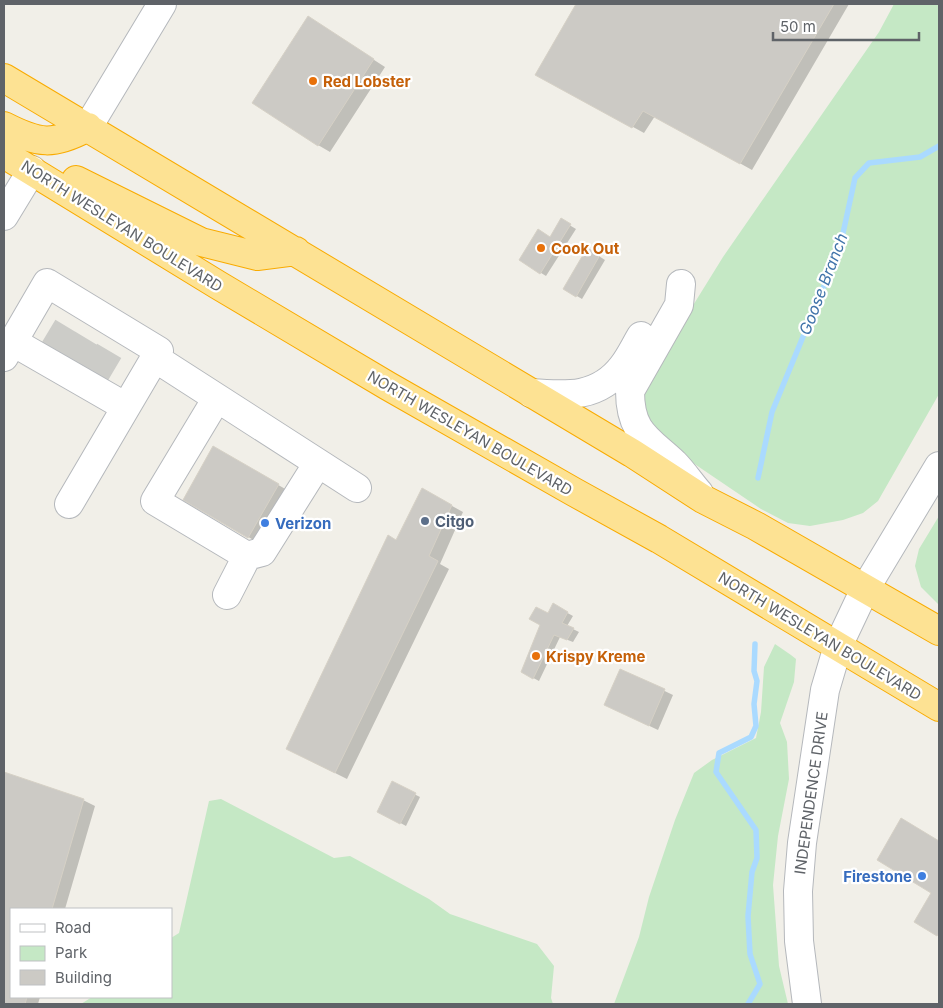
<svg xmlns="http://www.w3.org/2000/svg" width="943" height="1008" font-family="Inter,sans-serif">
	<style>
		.green { fill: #c5e8c5 }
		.shadow { fill: #0003 }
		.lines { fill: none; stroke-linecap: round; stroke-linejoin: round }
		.stream { stroke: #aadaff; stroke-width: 5.5 }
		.building { fill: #cccac5; stroke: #d6d1c6 }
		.minor-tunnel { stroke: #ccccc8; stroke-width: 28; stroke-dasharray: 28 14; stroke-linecap: butt }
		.minor-casing { stroke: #b5b8bc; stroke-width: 30 }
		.highway-casing { stroke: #f9ab00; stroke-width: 30 }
		.minor { stroke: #fff; stroke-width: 28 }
		.highway { stroke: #fde293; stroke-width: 28 }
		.food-dot { fill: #e8710a; stroke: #fff; stroke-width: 2 }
		.service-dot { fill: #5c6f8a; stroke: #fff; stroke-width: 2 }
		.shop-dot { fill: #3f7fe0; stroke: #fff; stroke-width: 2 }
		.labels { text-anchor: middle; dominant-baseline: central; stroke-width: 4.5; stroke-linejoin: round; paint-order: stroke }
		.food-label { font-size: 15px; font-weight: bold; fill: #c56008; stroke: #fff; text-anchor: start }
		.street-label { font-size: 15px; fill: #5f6368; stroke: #fff }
		.service-label { font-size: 15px; font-weight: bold; fill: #4e5e75; stroke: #fff; text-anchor: start }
		.shop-label { font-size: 15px; font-weight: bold; fill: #366cbe; stroke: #fff; text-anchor: start }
		.water-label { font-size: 16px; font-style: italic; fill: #4174aa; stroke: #fff }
	</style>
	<rect width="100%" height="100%" fill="#f1efe8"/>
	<path class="green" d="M894,4H939V394L878,501L863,513L843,520L810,526L788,523L761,509L668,446L642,412L644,378L692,307L723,257L879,32Z
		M939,516V605L921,587L915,566L919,549Z
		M775,644L791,655L796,659L794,682L780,723L787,742L789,779L778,836L773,885L779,966L788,1004H614L639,937L649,897L675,820L694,773L712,760L756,738L761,712L764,667Z
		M221,799L334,858L350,856L429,899L450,914L537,944L554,966L551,998L553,1004H81L92,997H171V938L179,933L209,801Z"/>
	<path class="shadow" d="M578,4H849L752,170L655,116L644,133L537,74Z
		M320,25L385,67L330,152L318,145Z
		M561,220L576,229L546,276L520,260L550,238Z
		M588,249L605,260L582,299L565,289Z
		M214,448L287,490L257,542L184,499Z
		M423,490L463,512L440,564L449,569L347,779L287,749Z
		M553,605L573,616L567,626L579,632L573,642L560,637L539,681L522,672Z
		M621,670L673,695L658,730L605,705Z
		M4,774L83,800L95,806L65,909H11V997H40L38,1004H4Z
		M392,783L420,797L406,826L384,814Z
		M902,819L939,842V936L916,921L933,892Z"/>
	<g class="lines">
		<path class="stream" d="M758,478L772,412L840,247L855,178L869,163L920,157L939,146
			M748,1004L760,984L750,954L748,916L752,872L757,858L756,830L716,772L719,753L751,737L756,726L754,704L757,681L754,671L755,644"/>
	</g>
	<path class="building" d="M576,4H834L740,164L643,111L632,128L535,75Z
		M308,16L374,59L318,146L252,103Z
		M561,218L571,224L540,274L519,260L538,229L550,237Z
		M587,248L600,255L576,297L563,289Z
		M213,446L279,484L248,538L183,500Z
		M422,488L452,505L429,556L438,561L335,773L286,749L388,535L396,540Z
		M553,603L568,612L562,623L574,628L567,640L554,635L533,679L521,672L540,625L529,619L536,607L548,613Z
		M620,669L665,689L649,726L604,705Z
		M4,772L84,799L52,909H11V997H27L25,1004H4Z
		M392,781L416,793L400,824L377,812Z
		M901,818L939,841V933L937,936L914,922L931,893L877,860Z"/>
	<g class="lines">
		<path class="minor-tunnel" d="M53,351L74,316
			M73,363L94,328
			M95,375L115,341"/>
		<g class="minor-casing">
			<path id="minor" d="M88,127L162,4
				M4,216L32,170
				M681,284L679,305L630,391C630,432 647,438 674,463C683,472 691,484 699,493
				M13,342L126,407
				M4,357L47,283L159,351L69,504
				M155,358L357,488
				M531,393C567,396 599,398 623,366C630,357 635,346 641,336
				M217,398L155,501L247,556L262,552L318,463
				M227,595L247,556
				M807,1004L799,941L798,891L802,843L825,690L838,646L865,589L939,466"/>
		</g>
		<g class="highway-casing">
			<path id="highway" d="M4,78L632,453L703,499L756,526L939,631
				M4,126C39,144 53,146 88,127
				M4,154L218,285L388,386L574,492L659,539L939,707
				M76,180L201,242L257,256L296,251"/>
		</g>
		<use href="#minor" class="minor"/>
		<use href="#highway" class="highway"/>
	</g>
	<g class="food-dot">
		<circle cx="313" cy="81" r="5"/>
		<circle cx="541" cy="248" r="5"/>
		<circle cx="536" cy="656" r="5"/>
	</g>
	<circle class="service-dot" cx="425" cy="521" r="5"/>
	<g class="shop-dot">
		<circle cx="265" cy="523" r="5"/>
		<circle cx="922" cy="876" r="5"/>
	</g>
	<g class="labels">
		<g class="food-label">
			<text x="323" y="81">Red Lobster</text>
			<text x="551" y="248">Cook Out</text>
			<text x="546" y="656">Krispy Kreme</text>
		</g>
		<g class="street-label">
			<text transform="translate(122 226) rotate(32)">NORTH WESLEYAN BOULEVARD</text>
			<text transform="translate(470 433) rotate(30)">NORTH WESLEYAN BOULEVARD</text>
			<text transform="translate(820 636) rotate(31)">NORTH WESLEYAN BOULEVARD</text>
			<text transform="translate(811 793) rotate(-82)">INDEPENDENCE DRIVE</text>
		</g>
		<g class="service-label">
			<text x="435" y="521">Citgo</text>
		</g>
		<g class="shop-label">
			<text x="275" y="523">Verizon</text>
			<text x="912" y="876" text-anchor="end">Firestone</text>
		</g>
		<g class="water-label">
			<text transform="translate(823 284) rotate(-69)">Goose Branch</text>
		</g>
	</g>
	<rect width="943" height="1008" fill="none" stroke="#5f6368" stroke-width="10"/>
	<rect x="10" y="908" width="162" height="90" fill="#ffffff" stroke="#bfc1c3"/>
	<rect x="20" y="924" width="25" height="8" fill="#ffffff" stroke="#bfc1c3"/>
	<text x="55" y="933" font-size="15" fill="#5f6368">Road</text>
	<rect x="20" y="946" width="25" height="15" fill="#c5e8c5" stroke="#bfc1c3"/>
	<text x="55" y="958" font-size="15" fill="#5f6368">Park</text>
	<rect x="20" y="970" width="25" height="15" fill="#cccac5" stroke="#bfc1c3"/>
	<text x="55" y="983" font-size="15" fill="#5f6368">Building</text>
	<path d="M773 32v8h146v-8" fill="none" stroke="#5f6368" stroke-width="2.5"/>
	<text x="780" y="32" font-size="15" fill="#5f6368" stroke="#ffffff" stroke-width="4" paint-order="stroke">50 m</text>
</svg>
